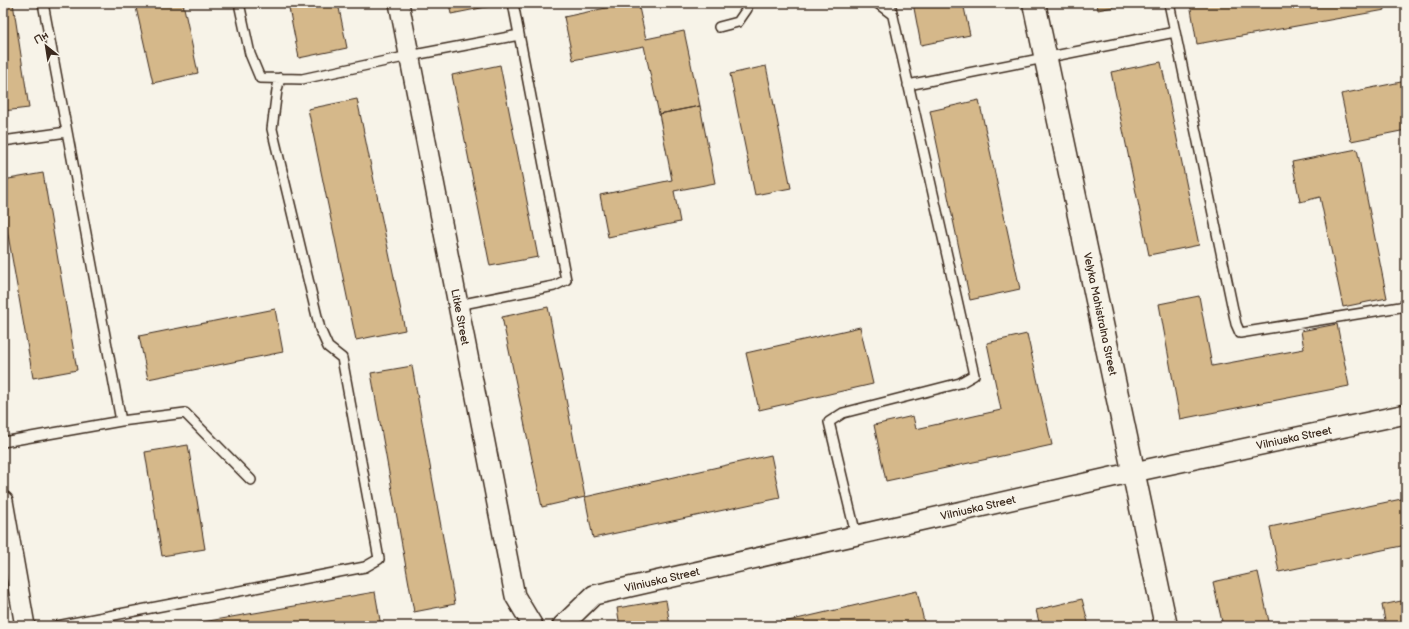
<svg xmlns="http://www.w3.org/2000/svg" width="1409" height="629" font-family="'Balsamiq Sans',sans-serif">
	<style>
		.building { fill: #d5b88a; stroke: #3b2a1e }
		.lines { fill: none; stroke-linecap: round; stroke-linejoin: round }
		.service-casing { stroke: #3b2a1e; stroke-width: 12 }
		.minor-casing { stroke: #3b2a1e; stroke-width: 22 }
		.tertiary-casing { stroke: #3b2a1e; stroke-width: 25 }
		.service { stroke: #f7f3e8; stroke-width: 9 }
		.minor { stroke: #f7f3e8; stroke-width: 19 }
		.tertiary { stroke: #f7f3e8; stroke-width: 22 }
		.labels { text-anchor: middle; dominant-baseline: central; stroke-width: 3; stroke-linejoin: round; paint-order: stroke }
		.street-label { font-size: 11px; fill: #3b2a1e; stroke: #f7f3e8 }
	</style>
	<rect width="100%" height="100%" fill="#f7f3e8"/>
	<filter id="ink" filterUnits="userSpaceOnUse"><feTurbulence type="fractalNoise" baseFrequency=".025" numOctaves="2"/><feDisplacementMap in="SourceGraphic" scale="8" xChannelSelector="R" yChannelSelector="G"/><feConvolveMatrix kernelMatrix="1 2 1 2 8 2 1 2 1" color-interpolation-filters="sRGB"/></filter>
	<g filter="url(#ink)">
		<path class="building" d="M3,3H13L29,108L3,111Z
			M135,3H183L198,73L153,83Z
			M288,3H338L347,48L299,58Z
			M449,3H496V5L451,14Z
			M629,3H638L646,39L684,31L700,106L659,114L644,46L573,60L564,17Z
			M913,3H963L970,35L921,45Z
			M1097,3H1133L1098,10Z
			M1190,3H1384L1385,10L1197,44Z
			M1161,62L1199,245L1149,255L1111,72Z
			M500,65L538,257L490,266L452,75Z
			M766,66L791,188L755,195L730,74Z
			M1406,81V130L1351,141L1341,94Z
			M357,99L405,330L356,340L308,109Z
			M979,100L1020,289L970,300L930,111Z
			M700,106L715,183L674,191L680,222L608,237L600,195L672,180L659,114Z
			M1357,149L1387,298L1343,307L1320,197L1300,202L1292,162Z
			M43,173L77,370L33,378L3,206V180Z
			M1199,296L1212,366L1304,349L1301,331L1337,324L1349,386L1180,419L1159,304Z
			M548,307L585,497L542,507L502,317Z
			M275,309L283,352L148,379L139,336Z
			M860,327L873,384L759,410L746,353Z
			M1027,334L1052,445L886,481L874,425L913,416L916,429L1001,410L987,343Z
			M412,366L455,604L414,612L371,373Z
			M188,445L205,549L162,556L145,452Z
			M771,455L780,498L593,538L585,497Z
			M1406,498V545L1279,572L1270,527Z
			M1258,572L1270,626H1223L1213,582Z
			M917,591L925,626H772L771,625Z
			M375,592L381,626H180Z
			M1082,599L1089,626H1040L1036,610Z
			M666,600L670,626H620L617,608Z
			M1406,600V626H1386L1382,605Z"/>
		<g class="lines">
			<g class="service-casing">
				<path id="service" d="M43,3L121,421
					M239,3L250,54L260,78L302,79L409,56L519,35
					M877,3L893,15
					M1169,3L1236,324L1240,333L1400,307L1406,304
					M719,27L738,22L747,9L746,3
					M908,85L1175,32
					M3,141L67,132
					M458,305L554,286L566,280L513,3
					M3,442L121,421L185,413L251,480
					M856,535L829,422L843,413L960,383L974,375L890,3
					M57,626L365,567L379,559L342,358L328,347L320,329L272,129L277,90L280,78"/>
			</g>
			<g class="minor-casing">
				<path id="minor" d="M399,3L515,596L533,626
					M3,501L25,626
					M562,626L594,595L1134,472L1406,414"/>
			</g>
			<g class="tertiary-casing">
				<path id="tertiary" d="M1034,3L1166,626"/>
			</g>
			<use href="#service" class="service"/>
			<use href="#minor" class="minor"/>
			<use href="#tertiary" class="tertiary"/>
		</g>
	</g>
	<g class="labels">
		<g class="street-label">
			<text transform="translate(1100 314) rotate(78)">Velyka Mahistralna Street</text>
			<text transform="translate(460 317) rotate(79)">Litke Street</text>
			<text transform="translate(1294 438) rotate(-12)">Vilniuska Street</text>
			<text transform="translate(978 508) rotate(-13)">Vilniuska Street</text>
			<text transform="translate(662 580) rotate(-13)">Vilniuska Street</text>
		</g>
	</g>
	<rect width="1409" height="629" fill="none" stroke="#f7f3e8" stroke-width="16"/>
	<rect x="8" y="8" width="1393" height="613" fill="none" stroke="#3b2a1e" stroke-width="1.5" filter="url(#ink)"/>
	<g transform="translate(46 46) rotate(330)" stroke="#f7f3e8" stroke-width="3" paint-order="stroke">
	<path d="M0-3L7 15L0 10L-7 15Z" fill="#3b2a1e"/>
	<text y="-6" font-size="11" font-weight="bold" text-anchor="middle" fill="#3b2a1e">Пн</text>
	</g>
</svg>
